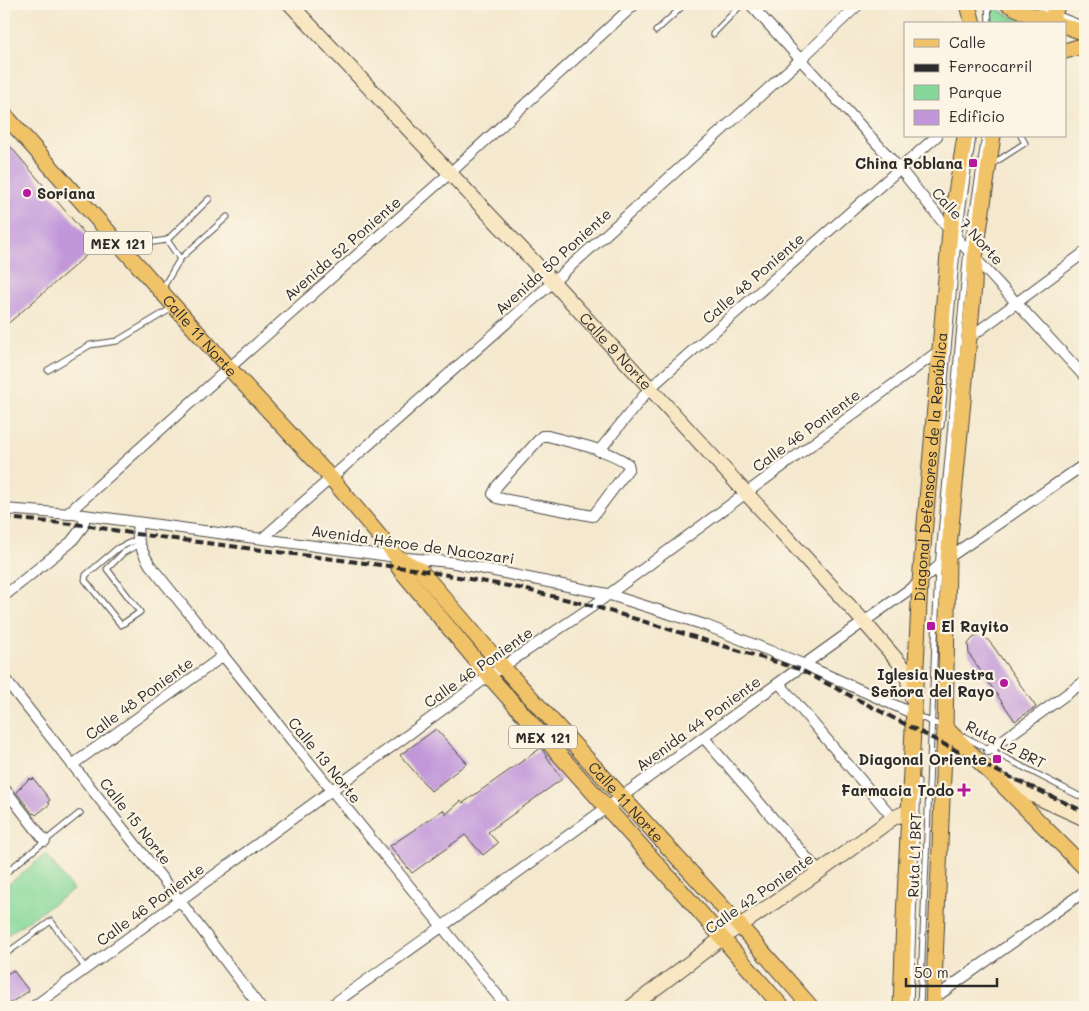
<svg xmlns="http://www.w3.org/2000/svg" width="1089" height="1011" font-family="Mali,sans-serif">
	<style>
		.green { fill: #86d89a; stroke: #588262 }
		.building { fill: #c197da }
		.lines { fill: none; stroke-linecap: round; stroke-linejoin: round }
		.lane-casing { stroke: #494743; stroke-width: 7 }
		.street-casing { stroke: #494743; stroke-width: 12 }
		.secondary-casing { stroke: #494743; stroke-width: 16 }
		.primary-casing { stroke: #494743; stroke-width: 17 }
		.lane { stroke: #fff; stroke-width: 5 }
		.street { stroke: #fff; stroke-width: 10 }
		.secondary { stroke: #f9e7c3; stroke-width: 14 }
		.primary { stroke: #f1c369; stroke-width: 15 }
		.rail { stroke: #2b2b2b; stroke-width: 4; stroke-dasharray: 8 4; stroke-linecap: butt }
		.poi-dot { fill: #b5179e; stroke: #fcf5e5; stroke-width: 2 }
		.labels { text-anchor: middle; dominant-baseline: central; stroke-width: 4.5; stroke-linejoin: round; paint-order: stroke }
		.shield { fill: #fcf5e5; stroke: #6a6863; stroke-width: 1 }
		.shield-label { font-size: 14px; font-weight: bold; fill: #2b2b2b }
		.poi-label { font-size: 15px; font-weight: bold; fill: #2b2b2b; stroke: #fcf5e5; text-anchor: end }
		.street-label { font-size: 15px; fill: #2b2b2b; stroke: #fcf5e5 }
	</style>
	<rect width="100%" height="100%" fill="#fcf5e5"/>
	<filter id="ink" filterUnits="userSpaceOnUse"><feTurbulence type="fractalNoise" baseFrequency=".02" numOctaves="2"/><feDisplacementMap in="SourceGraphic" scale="10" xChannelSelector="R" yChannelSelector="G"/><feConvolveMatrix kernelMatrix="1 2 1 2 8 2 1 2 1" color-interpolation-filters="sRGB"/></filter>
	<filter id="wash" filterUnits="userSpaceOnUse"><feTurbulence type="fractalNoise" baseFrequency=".0096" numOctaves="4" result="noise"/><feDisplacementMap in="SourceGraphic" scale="20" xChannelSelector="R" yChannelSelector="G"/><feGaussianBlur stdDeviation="1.12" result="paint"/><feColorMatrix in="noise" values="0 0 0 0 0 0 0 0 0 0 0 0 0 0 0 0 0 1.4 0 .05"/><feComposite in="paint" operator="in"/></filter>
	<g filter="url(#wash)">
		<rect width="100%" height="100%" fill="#f4e8ce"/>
		<path class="green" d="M989,4L1008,15L1031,24H991Z
			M46,854L73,890L4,937V888Z"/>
		<g id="blocks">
			<path class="building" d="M4,139L96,247L4,327Z
				M978,636L986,638L993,646L1036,707L1015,721L969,654L968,644L973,638Z
				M436,729L467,763L431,791L400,755Z
				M541,748L562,779L488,832L498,843L483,855L465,835L412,873L390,846L443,810L446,814L461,801L463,803Z
				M30,778L31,780L33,778L50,800L48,802L50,804L36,815L34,813L33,814L16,792Z
				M13,970L29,991L4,1007V976Z"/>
		</g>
	</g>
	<g filter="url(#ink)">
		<use href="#blocks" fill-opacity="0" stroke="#494743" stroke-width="1"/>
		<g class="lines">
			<g class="lane-casing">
				<path id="lane" d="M988,4L989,24
					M1031,4L1077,22
					M656,31L685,4
					M713,34L742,4
					M991,165L1025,143L1021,136
					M167,240L209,199
					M125,245L140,244L167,240L180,259L162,289
					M180,259L227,217
					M48,370L90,345L117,341L174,307
					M941,426L958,240L973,136
					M138,539L118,548L86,575L85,580L121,625L140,612L107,569L123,553L139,544
					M915,715L944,727
					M963,736L1085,799
					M4,874L80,813
					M4,955L51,921L86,969
					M910,1007L918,781
					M920,1007L938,567L967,249L985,136"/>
			</g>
			<g class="street-casing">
				<path id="street" d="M750,4L900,169L950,231L1085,377
					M969,338L1085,252
					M542,436H548C572,443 608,449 628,464L629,468L593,516L497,498L493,494L497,486Z
					M599,451L650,388L937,136
					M4,509L84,515L397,557L450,562L607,594L705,625L805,665L914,714
					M67,514L229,368L450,173L635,4
					M138,523C135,539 142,551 150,565L507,1007
					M263,538L553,282L800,60L859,4
					M4,596L71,542L84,525V515
					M4,678L180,901L260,1007
					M779,683L893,818
					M704,738L819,872
					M989,750L1085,681
					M72,765L223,656
					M4,788L45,841
					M933,999L1085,891
					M33,1007L489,676L593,606L940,350
					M329,1007C527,868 721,722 920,582L948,558L1085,464"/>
			</g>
			<g class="secondary-casing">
				<g id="secondary">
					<path id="s1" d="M290,4L553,282L864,622L903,667L907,676L911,696"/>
					<path d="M997,779L1085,819"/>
					<path d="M631,1007L722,938L819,872L893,818L909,811"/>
				</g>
			</g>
			<g class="primary-casing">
				<g id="primary">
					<path d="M968,4L973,24"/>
					<path d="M1008,4L1030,15L1059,24"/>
					<path d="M1047,24L1059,4"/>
					<path d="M1065,26L1085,33"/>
					<path d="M1065,51L1085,45"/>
					<path id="s2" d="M4,114L229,368L331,478L397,557L420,570L503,667L740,926L811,1007"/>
					<path d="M397,557L399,568L489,676L692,903L782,1007"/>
					<path d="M945,727L1085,868"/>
					<path id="s3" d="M901,1007L904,918L920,582L950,231L965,136"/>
					<path d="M933,1007L945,730L948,558L974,286L975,258L993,136"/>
				</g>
			</g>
			<use href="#lane" class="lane"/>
			<use href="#street" class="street"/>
			<use href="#secondary" class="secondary"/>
			<use href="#primary" class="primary"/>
			<path class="rail" d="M4,518L84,525L136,534L420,570L519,588L593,606L799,669L982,764L1085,812"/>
		</g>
	</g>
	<g class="poi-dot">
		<rect x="968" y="158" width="10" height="10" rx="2.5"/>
		<circle cx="27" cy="193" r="5"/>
		<rect x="926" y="621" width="10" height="10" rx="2.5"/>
		<circle cx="1004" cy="683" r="5"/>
		<rect x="992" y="754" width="10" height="10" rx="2.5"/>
		<path d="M961.5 782.5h5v5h5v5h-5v5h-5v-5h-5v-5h5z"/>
	</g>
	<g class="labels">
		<g class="shield">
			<rect x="84" y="231.5" width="68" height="23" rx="4"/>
			<rect x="509" y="725.5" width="68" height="23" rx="4"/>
		</g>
		<g class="shield-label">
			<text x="118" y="243">MEX 121</text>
			<text x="543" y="737">MEX 121</text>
		</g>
		<g class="poi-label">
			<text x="963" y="163">China Poblana</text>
			<text x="37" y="193" text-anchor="start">Soriana</text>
			<text x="941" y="626" text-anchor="start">El Rayito</text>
			<text x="994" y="674">Iglesia Nuestra<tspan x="994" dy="17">Señora del Rayo</tspan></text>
			<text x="987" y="759">Diagonal Oriente</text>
			<text x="954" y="790">Farmacia Todo</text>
		</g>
		<g class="street-label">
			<text transform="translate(968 226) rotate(48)">Calle 7 Norte</text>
			<text transform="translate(342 248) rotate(-41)">Avenida 52 Poniente</text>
			<text transform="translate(553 261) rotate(-42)">Avenida 50 Poniente</text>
			<text transform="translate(753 278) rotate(-41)">Calle 48 Poniente</text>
			<text stroke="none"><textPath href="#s2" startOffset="296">Calle 11 Norte</textPath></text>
			<text stroke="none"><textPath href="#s1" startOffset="476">Calle 9 Norte</textPath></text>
			<text transform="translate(806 430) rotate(-36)">Calle 46 Poniente</text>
			<text stroke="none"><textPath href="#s3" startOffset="541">Diagonal Defensores de la República</textPath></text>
			<text transform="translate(413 544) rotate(8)">Avenida Héroe de Nacozari</text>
			<text transform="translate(478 667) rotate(-35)">Calle 46 Poniente</text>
			<text transform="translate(139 698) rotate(-36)">Calle 48 Poniente</text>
			<text transform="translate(698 723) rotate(-36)">Avenida 44 Poniente</text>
			<text transform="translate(1006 744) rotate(27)">Ruta L2 BRT</text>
			<text transform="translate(325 760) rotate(51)">Calle 13 Norte</text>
			<text stroke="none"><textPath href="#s2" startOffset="929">Calle 11 Norte</textPath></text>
			<text transform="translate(136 821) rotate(52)">Calle 15 Norte</text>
			<text transform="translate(914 855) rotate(-88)">Ruta L1 BRT</text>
			<text transform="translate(759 893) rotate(-35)">Calle 42 Poniente</text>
			<text transform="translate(150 904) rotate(-36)">Calle 46 Poniente</text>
		</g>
	</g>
	<rect width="1089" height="1011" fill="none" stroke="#fcf5e5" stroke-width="20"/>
	<rect x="904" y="22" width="162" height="115" fill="#fcf5e5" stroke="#a8a49b"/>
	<rect x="914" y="39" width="25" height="8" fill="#f1c369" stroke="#a8a49b"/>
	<text x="949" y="48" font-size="15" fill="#2b2b2b">Calle</text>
	<rect x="914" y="64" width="25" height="8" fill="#2b2b2b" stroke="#a8a49b"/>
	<text x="949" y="72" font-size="15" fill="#2b2b2b">Ferrocarril</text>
	<rect x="914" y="85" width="25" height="15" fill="#86d89a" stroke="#a8a49b"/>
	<text x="949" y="98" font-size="15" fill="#2b2b2b">Parque</text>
	<rect x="914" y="110" width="25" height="15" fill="#c197da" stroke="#a8a49b"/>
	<text x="949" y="122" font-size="15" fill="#2b2b2b">Edificio</text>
	<path d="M906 978v8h91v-8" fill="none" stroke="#2b2b2b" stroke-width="2.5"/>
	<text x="914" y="978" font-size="15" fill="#2b2b2b" stroke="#fcf5e5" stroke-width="4" paint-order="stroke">50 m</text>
</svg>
